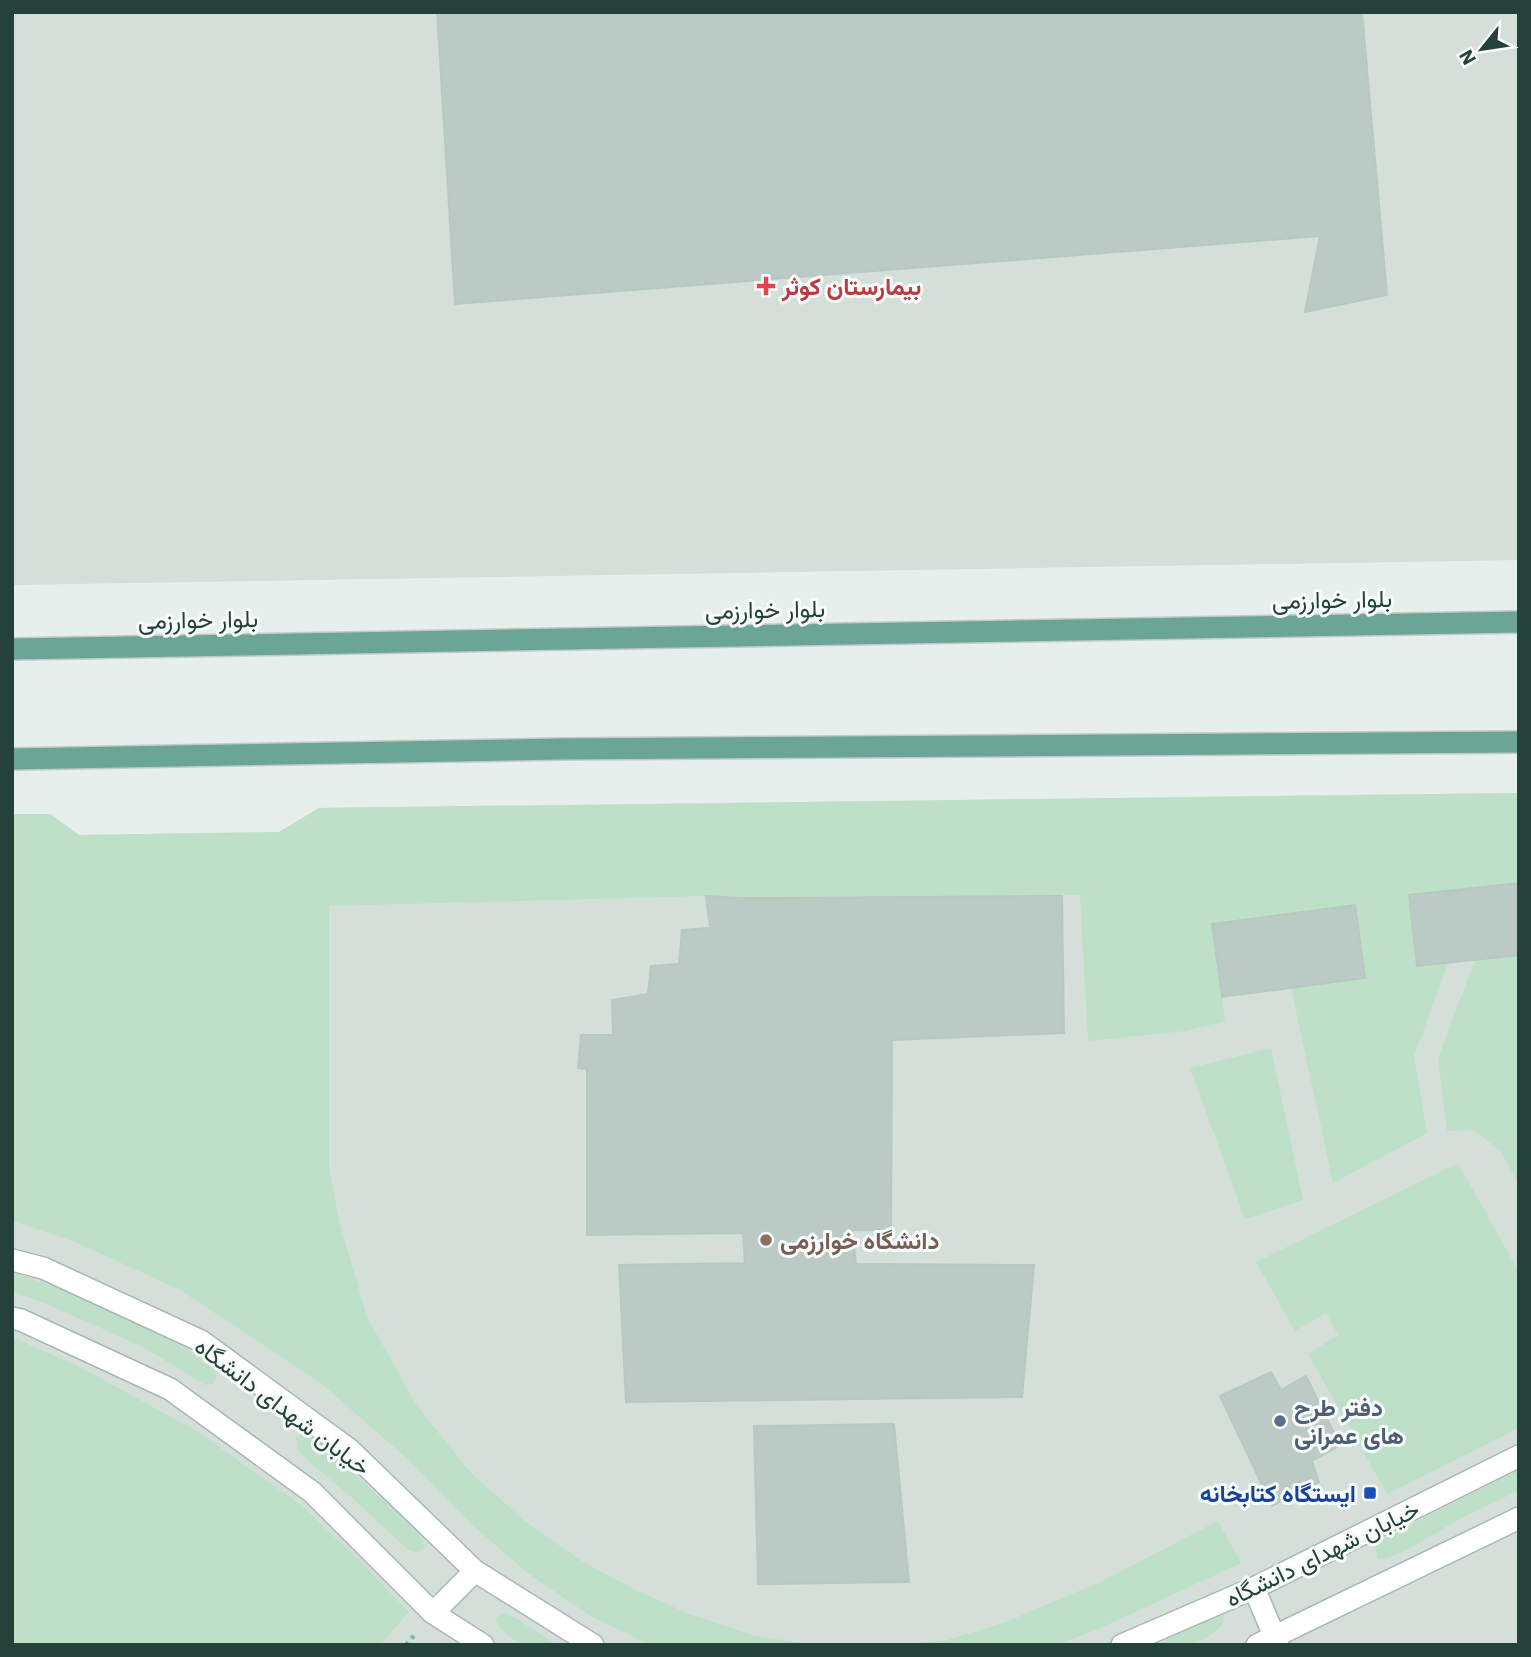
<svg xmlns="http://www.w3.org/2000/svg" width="1531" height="1657" font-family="'IBM Plex Sans',Vazirmatn,sans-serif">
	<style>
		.built { fill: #d4dfda }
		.green { fill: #bfe0c8 }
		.building { fill: #bbcac4; stroke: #b8c9c2; stroke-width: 2 }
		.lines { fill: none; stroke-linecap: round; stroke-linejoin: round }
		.minor-casing { stroke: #a8b8b2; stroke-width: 24 }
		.major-casing { stroke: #c2cac8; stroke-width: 24 }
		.path { stroke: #86b3a5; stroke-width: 4.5; stroke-dasharray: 3.5 5; stroke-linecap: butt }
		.minor { stroke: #fff; stroke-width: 21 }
		.major { stroke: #6aa596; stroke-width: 21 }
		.health-dot { fill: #e0444e; stroke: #f7fbf9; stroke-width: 2.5 }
		.education-dot { fill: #8d6e63; stroke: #f7fbf9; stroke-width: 2.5 }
		.service-dot { fill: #5c6f8a; stroke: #f7fbf9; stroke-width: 2.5 }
		.transit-dot { fill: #1a4fb4; stroke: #f7fbf9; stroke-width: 2.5 }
		.labels { text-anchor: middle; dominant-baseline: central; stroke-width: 6; stroke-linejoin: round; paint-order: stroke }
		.health-label { font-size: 24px; font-weight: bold; fill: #be3a42; stroke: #f7fbf9; text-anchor: start }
		.street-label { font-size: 24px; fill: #24423a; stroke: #f7fbf9 }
		.education-label { font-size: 24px; font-weight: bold; fill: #785e54; stroke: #f7fbf9; text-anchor: start }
		.service-label { font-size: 24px; font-weight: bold; fill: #4e5e75; stroke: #f7fbf9; text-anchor: start }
		.transit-label { font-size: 24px; font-weight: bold; fill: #164399; stroke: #f7fbf9; text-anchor: end }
	</style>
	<rect width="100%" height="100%" fill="#e6efeb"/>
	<path class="built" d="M12,12H1519V560L12,585Z
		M1519,793V1645H12V814H50L79,835L279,832L319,808Z"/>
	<path class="green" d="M1519,793V883L1409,896L1417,965L1448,963L1414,1056L1427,1133L1333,1183L1291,988L1365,978L1354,905L1212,924L1225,1021L1186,1031L1088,1041L1080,895L743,898L706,896L329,906V1168L340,1224L367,1317L417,1406L471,1473L525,1521L580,1560L634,1589L689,1614L752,1635L813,1645H651L592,1617L529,1574L471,1524L410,1461L322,1384L180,1290L73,1241L12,1221V814H50L79,835L279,832L319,808Z
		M1519,955V1184L1501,1152L1474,1130L1447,1131L1438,1058L1475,960Z
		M1271,1048L1303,1200L1245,1219L1190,1068Z
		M1458,1163L1519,1272V1428L1387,1494L1308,1354L1338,1335L1326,1313L1295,1331L1256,1262Z
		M12,1272L72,1293L157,1332L201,1357L213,1366L217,1376L213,1384L205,1385L145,1348L49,1305L12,1291Z
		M12,1337L80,1367L197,1431L301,1505L358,1559L409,1612L380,1645H12Z
		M301,1433H308L326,1447L374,1492L404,1518L419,1534L424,1543L423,1548L415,1552L408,1550L358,1503L307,1460L297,1448L296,1438Z
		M1519,1469V1490C1498,1501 1476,1510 1455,1522C1435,1532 1400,1559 1378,1559L1374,1544Z
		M1218,1521L1241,1563L1094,1631L1055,1645H901L947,1640L1003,1623L1100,1582Z
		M506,1613L519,1620L557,1645C527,1645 511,1647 495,1619L500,1614Z
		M1220,1615L1225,1620C1208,1646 1185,1645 1157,1645L1206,1619Z"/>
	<path class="building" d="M437,12H1362L1387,295L1305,312L1320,236L455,304Z
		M1519,883V955L1417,966L1409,895Z
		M706,896L743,898L1062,896L1064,1033L892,1040L891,1230H852L856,1264L1034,1265L1022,1397L626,1402L619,1265L745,1263L743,1233L587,1235V1069L578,1068L581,1035H613L612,1000L648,994L651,966L679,964L682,930L710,928Z
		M1355,905L1365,978L1222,997L1212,924Z
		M1271,1372L1281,1390L1306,1376L1340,1445L1312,1461L1319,1482L1272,1506L1220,1396Z
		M894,1424L909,1582L758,1584L754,1426Z"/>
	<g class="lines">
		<g class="minor-casing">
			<path id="minor" d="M12,1260L43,1268L201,1341L350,1450L475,1571L593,1645
				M12,1318L21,1320L170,1389L312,1492L433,1613L483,1645
				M1254,1588L1278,1645
				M433,1613L475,1571
				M1122,1645L1254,1588L1519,1456
				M1257,1645L1519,1518"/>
		</g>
		<g class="major-casing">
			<path id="major" d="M12,649L1519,622
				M12,759L561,749L1519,742"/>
		</g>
		<path class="path" d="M406,1645L417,1632"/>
		<use href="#minor" class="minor"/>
		<use href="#major" class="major"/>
	</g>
	<path class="health-dot" d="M762.5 275.5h7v7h7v7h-7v7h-7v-7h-7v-7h7z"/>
	<circle class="education-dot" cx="766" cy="1240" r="7"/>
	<circle class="service-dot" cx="1280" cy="1421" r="7"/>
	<rect class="transit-dot" x="1363" y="1486" width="14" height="14" rx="3.5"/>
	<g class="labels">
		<g class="health-label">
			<text x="782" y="286">بیمارستان کوثر</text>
		</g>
		<g class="street-label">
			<text transform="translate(1332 599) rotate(-1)">بلوار خوارزمی</text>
			<text transform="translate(765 609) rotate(-1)">بلوار خوارزمی</text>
			<text transform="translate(198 619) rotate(-1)">بلوار خوارزمی</text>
			<text transform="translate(283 1406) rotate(37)">خیابان شهدای دانشگاه</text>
			<text transform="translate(1322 1553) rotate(-26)">خیابان شهدای دانشگاه</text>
		</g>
		<g class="education-label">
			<text x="780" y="1240">دانشگاه خوارزمی</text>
		</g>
		<g class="service-label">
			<text x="1294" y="1407">دفتر طرح<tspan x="1294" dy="28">های عمرانی</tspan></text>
		</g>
		<g class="transit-label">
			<text x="1356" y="1493">ایستگاه کتابخانه</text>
		</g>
	</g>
	<rect width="1531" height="1657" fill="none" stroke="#24423a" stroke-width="28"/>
	<g transform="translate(1482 49) rotate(240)" stroke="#f7fbf9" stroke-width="5" paint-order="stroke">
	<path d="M0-5L12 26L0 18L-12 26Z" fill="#24423a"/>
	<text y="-10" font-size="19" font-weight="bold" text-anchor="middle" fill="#24423a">N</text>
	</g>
</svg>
